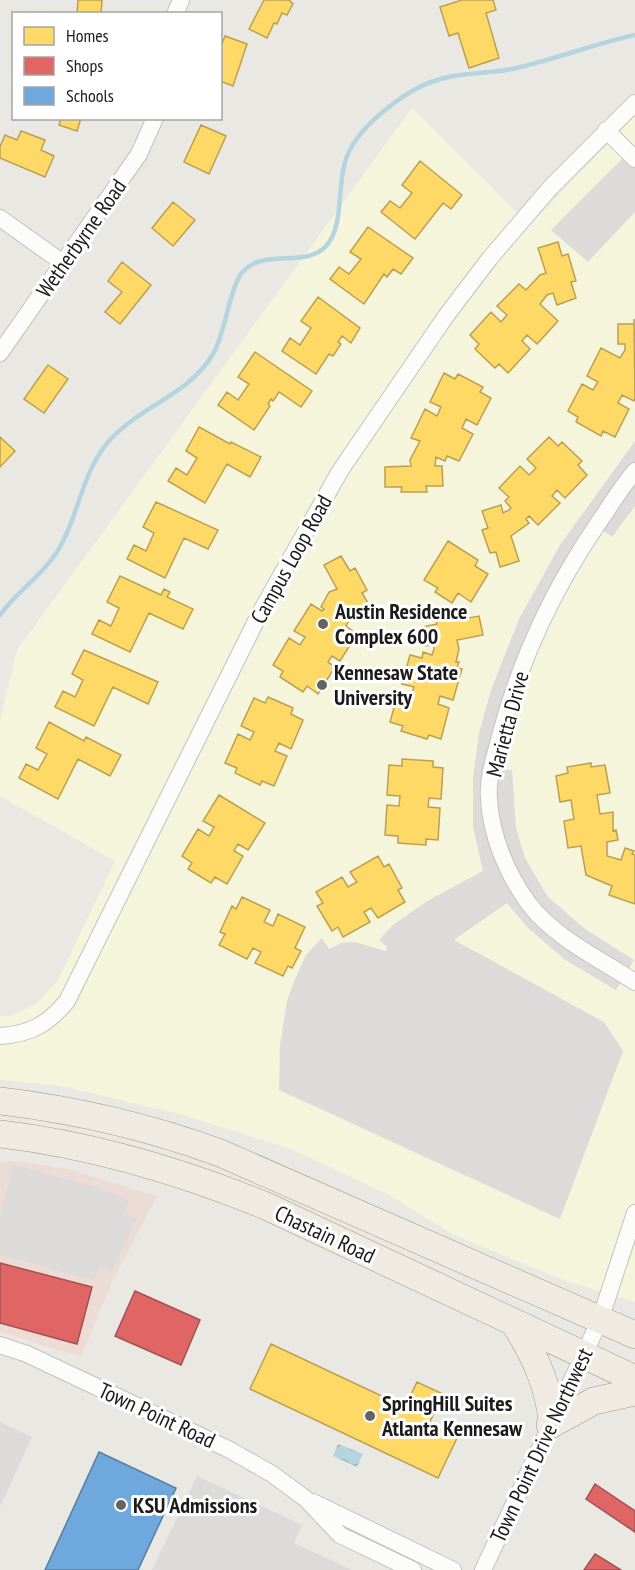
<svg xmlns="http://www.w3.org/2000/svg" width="635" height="1570" font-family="'PT Sans Narrow',sans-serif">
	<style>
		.commercial { fill: #eddbd6 }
		.education { fill: #f5f5dc }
		.parking { fill: #dcdbd9 }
		.water { fill: url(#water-waves) }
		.homes { fill: #ffd966; stroke: #bba050; stroke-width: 1.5 }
		.shops { fill: #e06666; stroke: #a55050; stroke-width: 1.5 }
		.schools { fill: #6fa8dc; stroke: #567ea2; stroke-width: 1.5 }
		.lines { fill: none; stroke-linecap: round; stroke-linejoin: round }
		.stream { stroke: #b4d5df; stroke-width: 4.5 }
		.street-casing { stroke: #c2c2bf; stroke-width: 18 }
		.primary-casing { stroke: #a09780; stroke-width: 28 }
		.street { stroke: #fcfcfb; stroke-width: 16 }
		.primary { stroke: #f0ebe2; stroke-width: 27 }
		.poi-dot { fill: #636361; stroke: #fff; stroke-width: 2 }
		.labels { text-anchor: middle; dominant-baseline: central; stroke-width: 6; stroke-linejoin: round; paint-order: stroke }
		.street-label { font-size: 22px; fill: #1b1b1b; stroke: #fff }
		.poi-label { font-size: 22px; font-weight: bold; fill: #1b1b1b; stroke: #fff; text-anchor: start }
	</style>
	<defs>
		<pattern id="water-waves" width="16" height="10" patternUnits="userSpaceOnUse" patternTransform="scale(1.5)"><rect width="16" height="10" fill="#b4d5df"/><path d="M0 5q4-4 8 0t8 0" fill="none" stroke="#9ab6bf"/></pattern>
	</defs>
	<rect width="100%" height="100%" fill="#eae8e2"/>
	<path class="commercial" d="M16,1161L68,1169L157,1196L112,1282L81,1357L0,1332V1162Z"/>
	<path class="education" d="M412,108L530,225L635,115V1302L563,1280L454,1235L387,1194L291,1149L183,1115L62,1086L0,1080V1016H11L37,1003L58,980L115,861L0,796V720L17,650Z"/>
	<path class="parking" d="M635,146V212L588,262L551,230Z
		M635,441V506L612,537L596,526L538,624L492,769L512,770L516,828L525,858L548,897L585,929L634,960L616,990L564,959L526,926L507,903L454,940L604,1022L623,1051L560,1219L279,1090L280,1045L287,1001L294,981L306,955L322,938L329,949L341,943L355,942L386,951L387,947L379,940L393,925L427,901L483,871L473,827V779L479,733L491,690L519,619L560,545Z
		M13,1165L97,1187L129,1200L125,1212L137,1218L111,1272L100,1266L93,1280L0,1255V1215Z
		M0,1422L32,1437L0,1507Z
		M197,1476L302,1525L294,1543L352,1570H152Z"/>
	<path class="water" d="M338,1444L363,1454L357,1467L333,1456Z"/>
	<path class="homes" d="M78,0H102L101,14H77Z
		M264,0H289L293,4L287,15L282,13L277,24L274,23L267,38L249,29Z
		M462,0H493L496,10L486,13L499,58L469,68L458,33L449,36L440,7Z
		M225,36L247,44L233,86L220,81V49Z
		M61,118H81L77,131L59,125Z
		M201,125L226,136L209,174L184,162Z
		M21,131L45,140L41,150L54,156L45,177L0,158V147L5,135L17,140Z
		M420,161L462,195L451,209L443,203L415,239L381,212L390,201L400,208L412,193L402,185Z
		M173,202L195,220L173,246L152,228Z
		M368,227L413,258L401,274L393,269L387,277L384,274L364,304L330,279L339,267L349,274L361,259L350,252Z
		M558,242L562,256L568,254L576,281L571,282L576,298L557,305L553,293L547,295L540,304L558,321L537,344L527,335L522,341L530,349L508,373L499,364L495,368L475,349L479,344L470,335L491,312L501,322L507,315L497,306L519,284L526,290L540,275L546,273L538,248Z
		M122,262L151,285L120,324L105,312L122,292L108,281Z
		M318,297L360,328L351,343L342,336L338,342L341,344L333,356L329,354L316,374L282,351L290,338L300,345L311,328L301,321Z
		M634,319L635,398L634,401L622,395L618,403L629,409L615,437L603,431L601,436L576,422L578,417L568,411L582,384L593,390L598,382L587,376L601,348L620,358L625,350V344H618V324H634Z
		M255,352L312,391L301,407L279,392L273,401L271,399L268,404L270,406L254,430L218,405L227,392L238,400L249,384L238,377Z
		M48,365L68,379L44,413L24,399Z
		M444,373L455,379L458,374L483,387L480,392L491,398L477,425L466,419L462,428L473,434L459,461L447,456L445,461L436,457L435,466H442L443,486H426L427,492H401L402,487H385V467L411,466L410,460L420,441L411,438L425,409L437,416L441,407L430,402Z
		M199,427L230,444L231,442L261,457L250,477L227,464L205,503L168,481L176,468L187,475L197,458L186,451Z
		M0,437L15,451L0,467Z
		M549,437L558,446L562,442L582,461L578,465L587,475L565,498L557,490L552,496L560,503L538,525L529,516L526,519L529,523L511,536L519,561L500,567L496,552L490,553L482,530L488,528L482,511L501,505L503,513L509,510L511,508L505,501L509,497L499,488L520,466L529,475L536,468L527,459Z
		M156,502L218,530L208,549L184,538L165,578L127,559L134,545L146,551L154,533L143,527Z
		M448,541L478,560L475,566L488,574L471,602L458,593L452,603L435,592L438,588L424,580Z
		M341,556L350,571L355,568L367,590L362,593L371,608L352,618L348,610L343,614L342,618L348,622L346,626L357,634L340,661L332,656L328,662L335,667L318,694L307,686L303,692L280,677L283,671L273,665L289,638L300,645L305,637L294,631L311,604L322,611L324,609L321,607L329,592L337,589L324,565Z
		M120,576L161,595L164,589L170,592L167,597L193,609L183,629L149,613L130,652L92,634L99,620L111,626L119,608L107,602Z
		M462,614L463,619L479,616L483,635L457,640L459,649L456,662H459L457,668L462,669L453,700L440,696L438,704L449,708L441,739L429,735L427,739L401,731L403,726L390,722L398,693L411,696L414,687L402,684L410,655L422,658L423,652L432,655L434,649V645L425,646L422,627L437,624L436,619Z
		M84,650L158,682L148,704L113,687L94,726L55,707L63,691L75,697L83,680L72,674Z
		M268,697L293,708L291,714L303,720L291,749L279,743L275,751L287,756L274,786L262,781L260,785L235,773L237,768L225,763L238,734L250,740L254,732L241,726L254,698L265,703Z
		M49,722L84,741L86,737L121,755L110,776L78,759L58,799L19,778L26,764L38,770L47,754L36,748Z
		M402,759L433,761V767L443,768L441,799L429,798L428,807L440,808L438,840L426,839V845L398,843V836L385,835L387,805L399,806L400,796L387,795L389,765L402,766Z
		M591,763V767L605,765L610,793L597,795L600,814L613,812V831L616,830L618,840L607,842V856L621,860L625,848L634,851L632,854L635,855V904L609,895L612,886L586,875L581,846L568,848L564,821L574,819L571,800L560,802L556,776L568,773L567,767Z
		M219,795L265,823L248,850L238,844L234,851L243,856L227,884L215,877L211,883L188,869L192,863L182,856L198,829L209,836L214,827L203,821Z
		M378,856L384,867L389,864L402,888L398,890L405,902L378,918L371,908L364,912L370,922L343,937L338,927L332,931L317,906L323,903L316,892L342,877L348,887L357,882L350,872Z
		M242,897L270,910L264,922L273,926L278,914L305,927L295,948L301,951L292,968L288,966L283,976L255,963L261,952L253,948L247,959L219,945L225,934L220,932L232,906L236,909Z
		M271,1344L405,1407L417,1382L443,1394L429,1424L457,1438L438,1478L250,1389Z"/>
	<path class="shops" d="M0,1263L92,1287L77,1344L0,1323Z
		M135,1291L200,1320L181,1365L115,1336Z
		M595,1484L635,1511V1532L586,1499Z
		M595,1554L621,1570H584Z"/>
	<path class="schools" d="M99,1452L176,1488L138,1570H45Z"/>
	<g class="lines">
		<path class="stream" d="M0,615C16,592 41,577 57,552C79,517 81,473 109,441C140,406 189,395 213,354C225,334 229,291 241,274C262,246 306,270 327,245C345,224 336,180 348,154C360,125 407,89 437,80C461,72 487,74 512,69C553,60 594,44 635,35"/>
		<g class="street-casing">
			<path id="street" d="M175,14L181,0
				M606,130L635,159
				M0,218L63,263
				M0,353L139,154L155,118
				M635,471C622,486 612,503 601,519C554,587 521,656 500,736C495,756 487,778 489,799C491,836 507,874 529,904C555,938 600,959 635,982
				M0,1036C31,1034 48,1024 67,1001L260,613L340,471L446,316L490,258L550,188L635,103
				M0,1345L27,1354L228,1449L272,1474L306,1499L340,1535L413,1570
				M313,1502L453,1570
				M483,1570L600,1320L635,1213"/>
		</g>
		<g class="primary-casing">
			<path id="primary" d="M0,1101C76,1110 149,1127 220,1153L635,1335
				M0,1134C93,1145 180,1171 266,1206L635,1379
				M515,1324C534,1355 548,1383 552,1420
				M550,1425L594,1401L635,1392"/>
		</g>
		<use href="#street" class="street"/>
		<use href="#primary" class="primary"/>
	</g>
	<g class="poi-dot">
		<circle cx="323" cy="624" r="6"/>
		<circle cx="322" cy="685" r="6"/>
		<circle cx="370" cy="1416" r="6"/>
		<circle cx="121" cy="1505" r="6"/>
	</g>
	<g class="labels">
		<g class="street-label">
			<text transform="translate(81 238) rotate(-55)">Wetherbyrne Road</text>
			<text transform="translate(291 559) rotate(-61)">Campus Loop Road</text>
			<text transform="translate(507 724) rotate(-75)">Marietta Drive</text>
			<text transform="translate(325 1234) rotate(25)">Chastain Road</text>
			<text transform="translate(157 1415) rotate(25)">Town Point Road</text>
			<text transform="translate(541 1445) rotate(-65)">Town Point Drive Northwest</text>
		</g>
		<g class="poi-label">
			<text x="335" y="611">Austin Residence<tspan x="335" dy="25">Complex 600</tspan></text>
			<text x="334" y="672">Kennesaw State<tspan x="334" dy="25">University</tspan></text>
			<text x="382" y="1403">SpringHill Suites<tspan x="382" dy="25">Atlanta Kennesaw</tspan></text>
			<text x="133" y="1505">KSU Admissions</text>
		</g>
	</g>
	<rect x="12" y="12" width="210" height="108" fill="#ffffff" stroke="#a4a4a4" stroke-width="1.5"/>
	<rect x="24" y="27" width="30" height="18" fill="#ffd966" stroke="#a4a4a4" stroke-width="1.5"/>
	<text x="66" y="42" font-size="18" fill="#1b1b1b">Homes</text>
	<rect x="24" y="57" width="30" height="18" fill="#e06666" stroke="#a4a4a4" stroke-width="1.5"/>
	<text x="66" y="72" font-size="18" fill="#1b1b1b">Shops</text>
	<rect x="24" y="87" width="30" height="18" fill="#6fa8dc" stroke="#a4a4a4" stroke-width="1.5"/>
	<text x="66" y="102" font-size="18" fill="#1b1b1b">Schools</text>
</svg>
